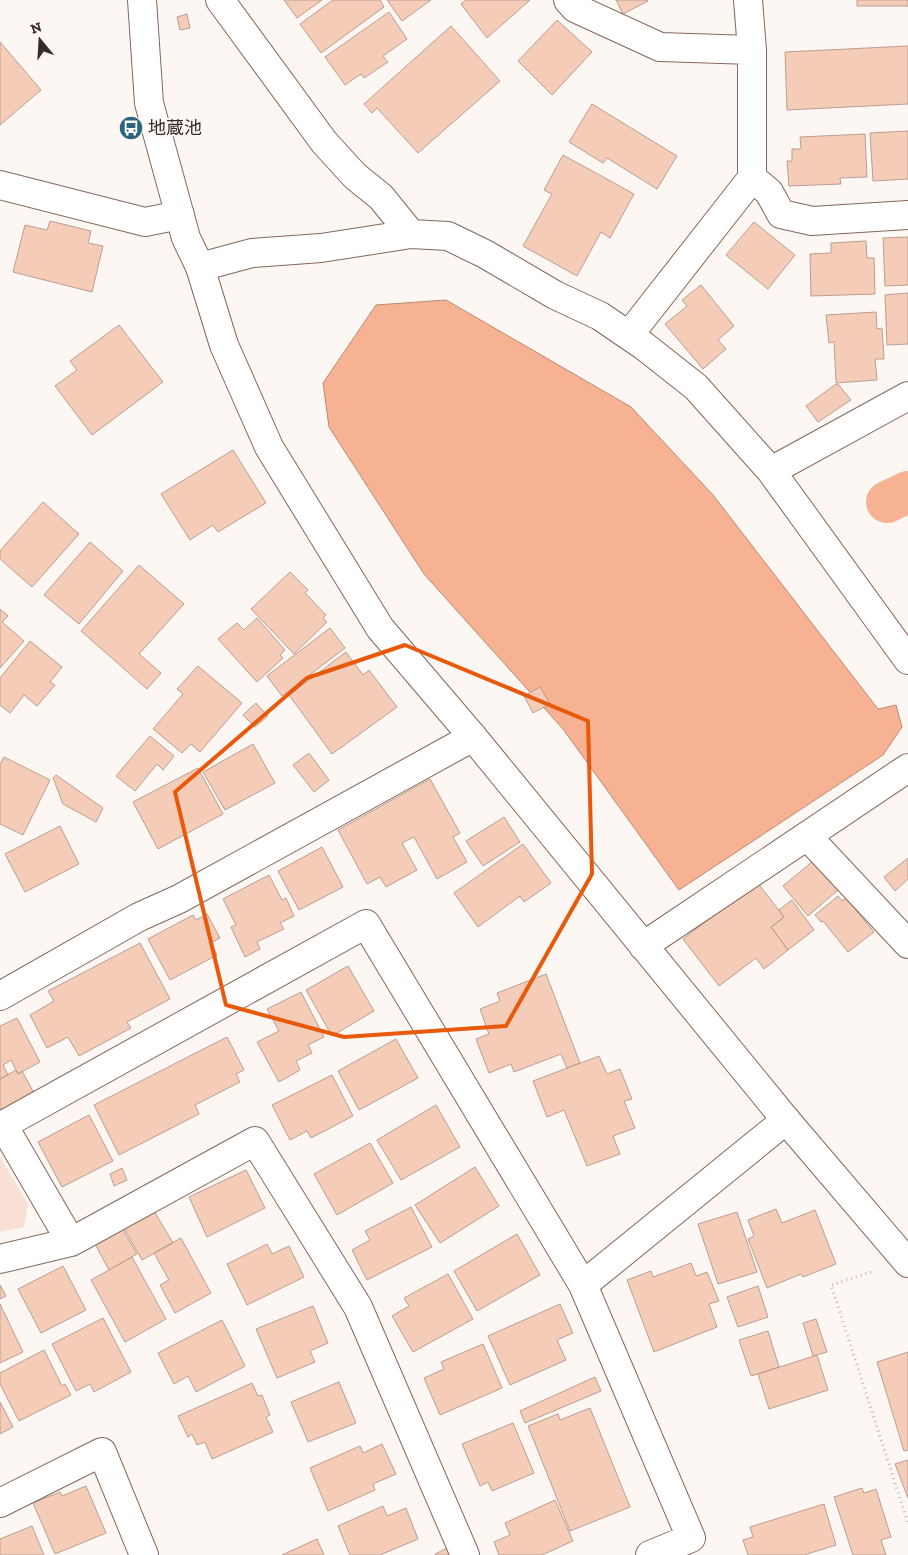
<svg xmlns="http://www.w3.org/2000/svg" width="908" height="1555" font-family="'Zilla Slab','Noto Sans JP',serif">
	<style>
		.green { fill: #f9e0d4 }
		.water { fill: #f6b292; stroke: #bd8a72 }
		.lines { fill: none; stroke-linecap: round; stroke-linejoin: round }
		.canal { stroke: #f6b292; stroke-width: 42 }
		.building { fill: #f5ccb8; stroke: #bb9e90 }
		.minor-casing { stroke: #83685b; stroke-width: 30 }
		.tertiary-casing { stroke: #83685b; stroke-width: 30 }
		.path { stroke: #beb6b2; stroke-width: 3; stroke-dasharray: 1 4; stroke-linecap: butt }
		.minor { stroke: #fff; stroke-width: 28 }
		.tertiary { stroke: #fff; stroke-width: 28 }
		.marked { fill: none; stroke: #e8590c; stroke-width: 4; stroke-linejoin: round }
		.labels { text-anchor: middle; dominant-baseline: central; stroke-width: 4; stroke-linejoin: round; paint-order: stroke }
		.poi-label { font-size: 18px; fill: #372b26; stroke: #fdf7f4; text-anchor: start }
	</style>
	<rect width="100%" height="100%" fill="#fdf7f4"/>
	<path class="green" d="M0,1157L28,1204L24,1227L0,1232Z"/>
	<path class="water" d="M446,300L631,407L713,495L878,709L896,705L902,727L883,755L679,890L563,729L424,574L329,427L323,383L376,305Z"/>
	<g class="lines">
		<path class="canal" d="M887,502L908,492"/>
	</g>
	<path class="building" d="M284,0H322L297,18Z
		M333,0H380L384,7L321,53L300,24Z
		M387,0H431L402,21Z
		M466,0H530L487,38L461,4Z
		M616,0H647L648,1L623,14Z
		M857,0H908V6H857Z
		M389,12L407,39L383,56L388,62L364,78L361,74L345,85L325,57Z
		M187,14L190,28L180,30L177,17Z
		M557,20L592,52L552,95L518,61Z
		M451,26L500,81L418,153L377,108L372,113L364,104Z
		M0,42L41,90L0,125Z
		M908,46V104L787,110L785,52Z
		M592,104L677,156L657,189L607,158L603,163L569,142Z
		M908,131V179L873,181L870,133Z
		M865,134L867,177L840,178L841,184L789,186L787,161H792V149H801L800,137Z
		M563,155L634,194L610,238L601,232L577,276L523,246L552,194L544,190Z
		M50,221L91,231L88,243L103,246L92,292L13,272L25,225L47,230Z
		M754,222L795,255L768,289L726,255Z
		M908,237V285L885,286L883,238Z
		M866,241L867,258H874L875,294L811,296L810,254L831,253V243Z
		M701,285L734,326L718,340L726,349L703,369L665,324L687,306L682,300Z
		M908,293V344L887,345L885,295Z
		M876,312L877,329L882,328L884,359H875L877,380L836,383L834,342L829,343L826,315Z
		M119,325L163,382L92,435L55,386L77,370L70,361Z
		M836,384H838L851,400L818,422L806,406Z
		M233,450L266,503L218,532L213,525L190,540L161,494Z
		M43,502L79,534L32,587L0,559V551Z
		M90,542L123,571L79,624L44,595Z
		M139,565L184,604L139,654L161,673L147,689L81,631Z
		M290,572L308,590L305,593L326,615L323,618L327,622L294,654L251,609Z
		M0,609L8,616L2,622L24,641L0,668Z
		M257,618L285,650L280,655L283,658L257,682L218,639L237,623L244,630Z
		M330,628L345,648L282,696L267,676Z
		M30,641L62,667L50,682L55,685L37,706L24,695L10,713L0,705V678Z
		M346,652L363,675L369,670L397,707L332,754L289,695Z
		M198,666L242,703L200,752L191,744L182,753L153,729L183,694L177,689Z
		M540,687L550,704L533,713L524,696Z
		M256,703L268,716L255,727L243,715Z
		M150,736L174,756L163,770L157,764L135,791L116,776Z
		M253,744L275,783L225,810L203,772Z
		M309,753L329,780L314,792L293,765Z
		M4,757L50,780L23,835L0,824V764Z
		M198,768L223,814L158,849L133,802Z
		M56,775L103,808L96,822L63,804L53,778Z
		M430,779L460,833L453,837L467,862L437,879L414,837L402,843L417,870L386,887L380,877L367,884L338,830Z
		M504,817L520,842L483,866L466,841Z
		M60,826L79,864L25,892L5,854Z
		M523,844L551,883L524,902L520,896L478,927L454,893Z
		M322,847L343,887L299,910L278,871Z
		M908,858V879L895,891L884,877Z
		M813,861L838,890L808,916L783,886Z
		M269,875L282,900L286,898L294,916L280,923L284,929L257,942L260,949L245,957L231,927L236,925L223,899Z
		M757,882L784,917L771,927L788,950L764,969L756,958L719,986L683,939Z
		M838,896L842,901L846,898L874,932L848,952L823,921L821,922L815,915Z
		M792,900L814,930L788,950L771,927L784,917L779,910Z
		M207,914L220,938L211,943L217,955L170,980L148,939L193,915L196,920Z
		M140,943L170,999L127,1022L131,1028L79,1056L68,1037L47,1048L30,1015L54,1001L48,991Z
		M348,966L374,1011L332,1036L306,990Z
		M546,974L580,1063L567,1068L561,1054L514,1072L511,1064L489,1073L476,1039L489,1034L480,1009L500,1001L497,993Z
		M301,992L324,1037L308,1045L312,1053L296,1061L300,1070L279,1082L257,1042L279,1031L267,1009Z
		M17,1018L40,1062L18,1074L11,1060L3,1065L8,1075L0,1079V1026Z
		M227,1037L244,1070L236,1074L240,1082L195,1105L199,1114L119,1155L94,1105Z
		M396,1039L418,1078L359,1110L338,1071Z
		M599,1056L607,1074L620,1069L632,1099L624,1101L635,1128L613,1136L620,1154L587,1166L564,1110L547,1117L533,1081Z
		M16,1070L18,1074L22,1071L34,1093L0,1110V1079Z
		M332,1075L353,1116L311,1138L307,1131L290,1140L272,1105Z
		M436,1105L460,1147L401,1180L377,1140Z
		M89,1115L113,1161L62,1187L38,1142Z
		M370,1143L393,1183L337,1215L314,1174Z
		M475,1167L499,1206L440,1243L415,1205Z
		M122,1168L127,1180L114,1186L110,1174Z
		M246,1170L265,1208L207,1237L189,1197Z
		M411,1207L432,1247L367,1280L352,1250L370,1240L365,1231Z
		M776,1209L782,1223L815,1210L836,1264L803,1277L801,1274L767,1288L748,1239L754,1236L748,1220Z
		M154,1211L173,1243L142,1260L124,1228Z
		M737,1212L757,1272L718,1284L698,1224Z
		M122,1228L137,1254L109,1270L95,1244Z
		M517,1234L540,1275L477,1311L454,1271Z
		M181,1238L211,1293L175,1313L160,1285L169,1280L154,1253Z
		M267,1244L272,1254L289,1246L304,1277L247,1305L227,1264Z
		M132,1257L166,1319L125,1342L91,1280Z
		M691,1263L696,1276L707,1272L719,1301L709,1304L717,1327L654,1352L627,1280L651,1271L653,1277Z
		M63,1266L86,1310L41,1333L18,1289Z
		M448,1274L473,1319L413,1352L392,1316L409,1306L404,1298Z
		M0,1285L6,1296L0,1299Z
		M758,1286L768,1317L738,1327L727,1297Z
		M0,1304L23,1352L0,1363Z
		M560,1304L573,1333L557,1340L566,1360L510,1385L488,1336Z
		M313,1306L328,1343L310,1351L315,1362L277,1378L256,1329Z
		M103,1318L131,1372L94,1392L90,1384L76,1391L52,1344Z
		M816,1319L827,1352L813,1356L803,1323Z
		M222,1320L245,1366L196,1392L188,1376L174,1384L158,1353Z
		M768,1331L779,1367L751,1376L739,1340Z
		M483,1344L502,1388L440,1415L424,1378L444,1369L441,1362Z
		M44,1350L62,1386L65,1384L71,1395L19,1421L0,1384V1373Z
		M908,1352V1450L904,1451L877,1362Z
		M817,1355L828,1390L769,1409L758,1374Z
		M595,1377L601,1391L525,1423L520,1411Z
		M339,1382L356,1423L308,1442L291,1402Z
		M252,1383L258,1396L262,1395L270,1415L266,1417L273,1432L212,1459L205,1442L197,1445L192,1434L188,1437L178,1416Z
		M0,1402L13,1427L0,1434Z
		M590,1408L630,1507L570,1531L528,1426L558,1414L560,1420Z
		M513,1423L534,1473L492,1491L488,1482L480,1486L462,1444Z
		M382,1444L396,1474L373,1484L375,1490L328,1511L310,1468L360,1446L363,1453Z
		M908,1460V1498L895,1464Z
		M86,1486L106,1533L55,1554L33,1503L60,1492L62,1496Z
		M862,1488L864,1493L876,1489L891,1537L881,1540L886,1555H853L834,1497Z
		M555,1500L573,1541L542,1555H499L494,1542L510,1535L505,1523Z
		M824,1504L836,1545L804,1555H748L743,1540L753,1537L750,1527Z
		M383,1506L387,1516L406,1508L418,1539L380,1555H350L338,1526Z
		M32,1526L44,1555H0V1539Z
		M317,1539L324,1555H282Z
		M447,1548L450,1555H435V1554Z"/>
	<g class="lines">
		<g class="minor-casing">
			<path id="minor" d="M220,0L324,142L355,176L381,197L411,234
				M568,0L575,8L660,47L752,50
				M748,0L752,50V178L769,192L781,214L812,221L908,215
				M0,185L145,222L180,215
				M200,267L252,253L321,248L411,234L448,236L485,254L555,295L600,316L644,346L696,387L771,471L908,660
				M629,335L752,178
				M771,471L908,396
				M808,837L908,944
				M643,946L908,768
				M0,996L139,917L179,899L473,737
				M0,1259L71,1242
				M583,1285L786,1120
				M0,1503L102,1452L144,1555
				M465,1555L358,1307L255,1141L71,1242L3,1125L366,924L583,1285L691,1538L650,1555"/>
		</g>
		<g class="tertiary-casing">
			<path id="tertiary" d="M142,0L149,103L186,238L200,267L224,345L269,447L380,628L473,737L786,1120L908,1263"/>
		</g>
		<path class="path" d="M871,1272L831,1285L908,1523"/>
		<use href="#minor" class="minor"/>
		<use href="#tertiary" class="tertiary"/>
	</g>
	<path class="marked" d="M405,645L588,721L592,874L506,1026L344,1037L226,1005L175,792L307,678Z"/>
	<defs>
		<g id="bus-disc" transform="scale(1.25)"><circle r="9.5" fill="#2a657d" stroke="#fdf7f4"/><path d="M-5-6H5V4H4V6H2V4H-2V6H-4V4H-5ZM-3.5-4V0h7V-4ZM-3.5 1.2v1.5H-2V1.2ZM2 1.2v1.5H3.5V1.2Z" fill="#fff"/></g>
	</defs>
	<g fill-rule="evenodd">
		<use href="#bus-disc" x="131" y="128"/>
	</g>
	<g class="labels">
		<g class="poi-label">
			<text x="148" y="128">地蔵池</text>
		</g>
	</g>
	<g transform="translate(40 40) rotate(342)" stroke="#fdf7f4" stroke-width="4" paint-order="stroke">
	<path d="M0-4L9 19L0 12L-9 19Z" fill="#372b26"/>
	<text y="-8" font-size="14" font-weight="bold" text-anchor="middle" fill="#372b26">N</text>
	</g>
</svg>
